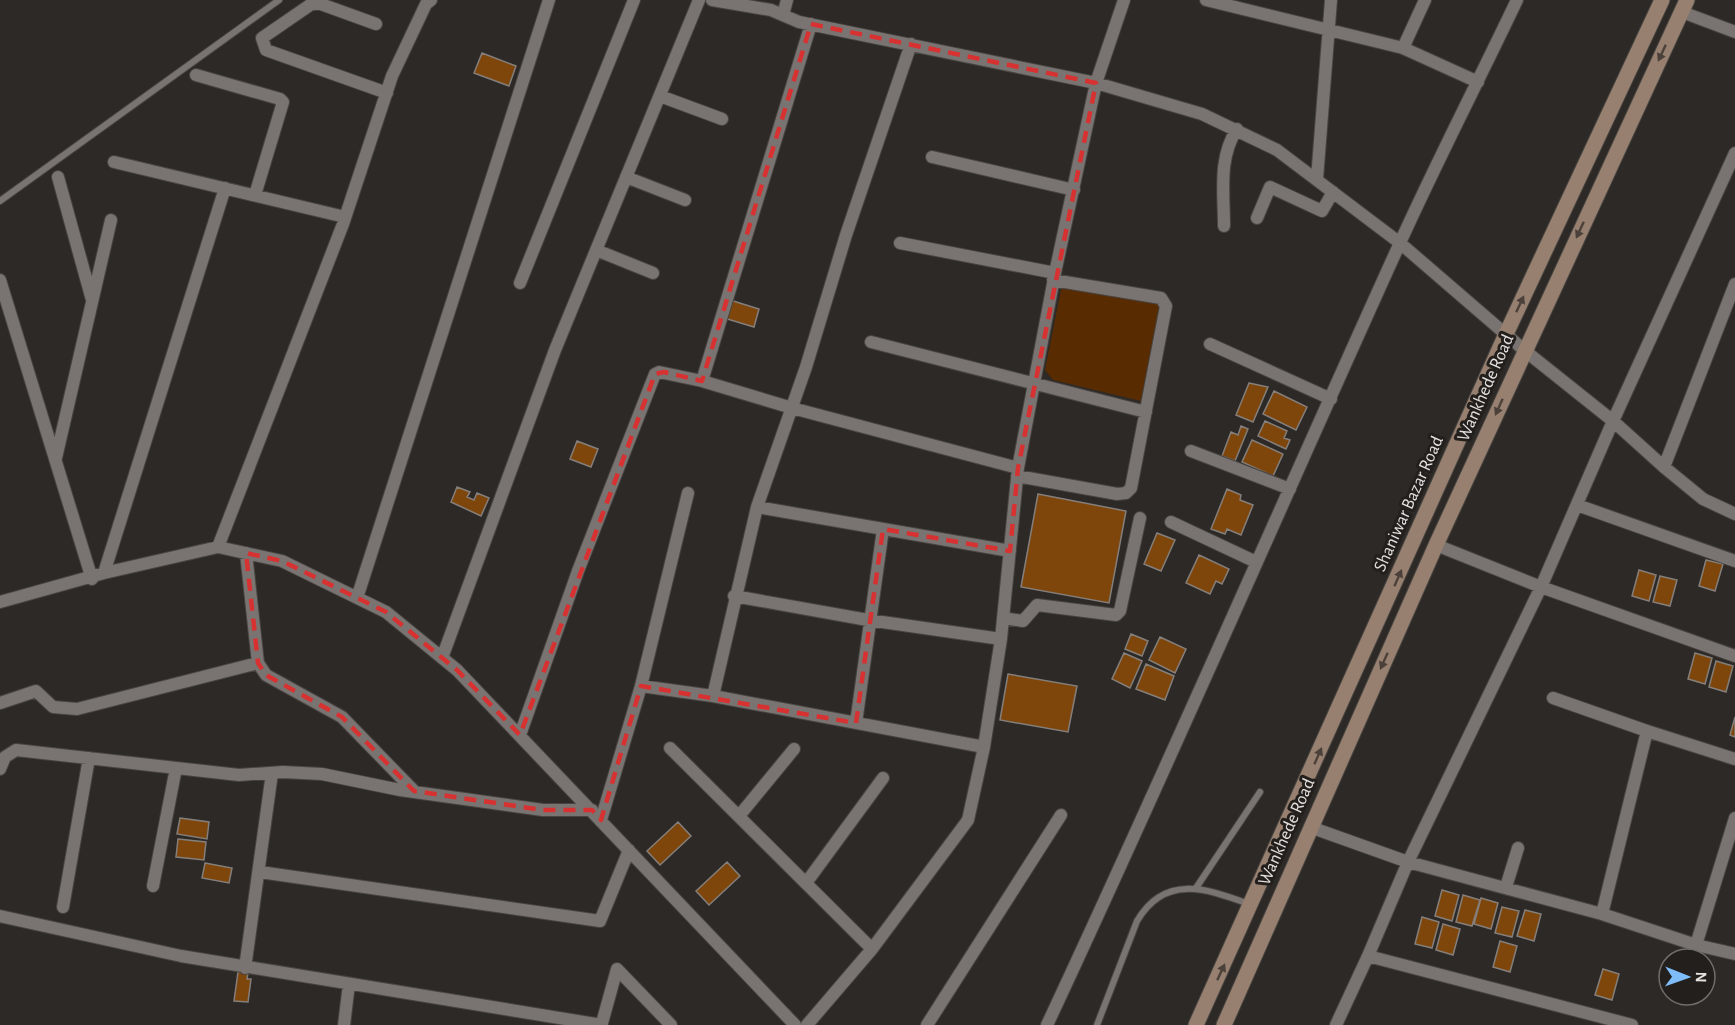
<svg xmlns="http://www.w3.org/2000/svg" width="1735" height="1025" font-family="'Alegreya Sans',sans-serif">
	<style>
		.green { fill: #582c00 }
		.building { fill: #7f460c; stroke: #847f7b; stroke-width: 1.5 }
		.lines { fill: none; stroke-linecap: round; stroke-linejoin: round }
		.lane-casing { stroke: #474441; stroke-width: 8 }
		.street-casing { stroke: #474441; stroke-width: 14 }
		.secondary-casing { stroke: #474441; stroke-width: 17 }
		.lane { stroke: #797471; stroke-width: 6 }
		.street { stroke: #797471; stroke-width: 12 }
		.secondary { stroke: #97806f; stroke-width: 15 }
		.oneway { fill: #4c413a }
		.marked { fill: none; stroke: #d73131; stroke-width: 4.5; stroke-dasharray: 12 8; stroke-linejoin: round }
		.labels { text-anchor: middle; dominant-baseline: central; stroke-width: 6; stroke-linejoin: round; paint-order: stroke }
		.street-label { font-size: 18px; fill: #e4e1df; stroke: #231f1d }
	</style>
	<rect width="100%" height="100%" fill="#2d2926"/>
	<path class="green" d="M1062,285L1157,302L1159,306L1141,401L1053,380L1045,370Z"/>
	<path class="building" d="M482,53L516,66L509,86L474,73Z
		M730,300L759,309L754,327L724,318Z
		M1249,383L1268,387L1253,422L1236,415Z
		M1274,391L1307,407L1296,430L1263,414Z
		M1265,421L1287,431L1284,438L1290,440L1286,449L1258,436Z
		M1241,426L1248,429L1235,461L1222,456L1231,432L1238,435Z
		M1252,440L1283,454L1273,476L1242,462Z
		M577,441L598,449L591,467L570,459Z
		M457,487L470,492L467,497L474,500L477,493L489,498L481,516L451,502Z
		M1227,489L1241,495L1240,500L1253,505L1241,535L1227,529L1225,534L1211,529Z
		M1038,494L1126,511L1109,603L1021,587Z
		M1157,533L1175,540L1161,571L1144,564Z
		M1199,555L1229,569L1222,584L1216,581L1210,594L1186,583Z
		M1706,560L1723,564L1715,591L1699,586Z
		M1639,570L1656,575L1649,601L1632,596Z
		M1660,576L1677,580L1670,606L1653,602Z
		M1131,634L1148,641L1142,656L1125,649Z
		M1160,637L1186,649L1175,673L1149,660Z
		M1124,653L1142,661L1130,688L1112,679Z
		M1695,653L1712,658L1705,684L1688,679Z
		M1716,661L1733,666L1726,692L1709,687Z
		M1146,664L1174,676L1165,700L1136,689Z
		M1008,674L1077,686L1068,732L1000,720Z
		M1735,717V737L1730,735Z
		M180,818L209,822L207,839L177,834Z
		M678,822L691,836L660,865L647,851Z
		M178,839L206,842L204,860L176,857Z
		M727,862L740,876L709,905L696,891Z
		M205,863L232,868L229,883L202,878Z
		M1442,890L1459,895L1452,921L1435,916Z
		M1463,895L1480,900L1472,926L1456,922Z
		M1481,898L1498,903L1491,929L1474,924Z
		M1502,907L1519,911L1512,937L1495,933Z
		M1525,910L1541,914L1534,941L1517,936Z
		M1422,917L1439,922L1432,948L1415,944Z
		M1443,924L1460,929L1453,955L1436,950Z
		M1500,941L1517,946L1510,972L1493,967Z
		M1603,969L1619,974L1612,1000L1595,995Z
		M238,972L248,973L247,979H251L248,1002L234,1001Z"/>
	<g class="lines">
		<g class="lane-casing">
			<path id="lane" d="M0,201L279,0
				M1196,888L1260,792
				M1097,1025L1137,921C1165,873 1207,889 1249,904"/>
		</g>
		<g class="street-casing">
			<path id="street" d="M712,0L771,10L799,22L1096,83L1202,114L1277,150L1400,243L1524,350L1613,421L1664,467L1735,284
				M1206,0L1403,48
				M1425,0L1403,48L1478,82
				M1682,12L1735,32
				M783,15L787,0
				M376,24L318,3L310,5L262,38L266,50L387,93
				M196,75L280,99L283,102L255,195
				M660,96L722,119
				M1735,153L1613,421L1541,587L1735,656
				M932,157L1074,190
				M114,162L345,217
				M58,177L92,300
				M626,177L685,200
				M1317,179L1331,0
				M1257,218L1270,187L1322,211L1333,192
				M1224,226C1224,192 1218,158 1237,129
				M900,243L1055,273
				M596,250L653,273
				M0,280L92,579
				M520,283L634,0
				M871,342L1146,412
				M1210,344L1331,399
				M702,381L811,24
				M1191,451L1290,489
				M56,458L111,220
				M1664,467L1703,499L1735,514
				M1017,476L1117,494L1126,493L1131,488L1166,306L1161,298L1053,280
				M1577,505L1735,561
				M757,507L1010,551
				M1171,522L1256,562
				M1436,545L1541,587L1408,862L1602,914L1696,945L1735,954
				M218,547L282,561L386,612L457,670L795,1025
				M246,553L258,663L266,675L342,717L414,791
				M104,573L225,188
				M734,596L868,620L1001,639
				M357,598L549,0
				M0,602L104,573L218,547L343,224L392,76L426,4L431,0
				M1003,618L1023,621L1037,605L1116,615L1120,611L1140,518
				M442,658L555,350L699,0
				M641,686L688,493
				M713,696L984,747
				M1553,698L1647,731L1602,914
				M0,703L36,691L53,707L77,709L258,663
				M856,723L883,529
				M1647,731L1735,759
				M520,735L578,571L655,374L659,372L702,381L792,408L1018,468
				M670,748L872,949
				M0,769L5,757L16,750L239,775L283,772L322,774L400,790L543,810H592
				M739,816L794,749
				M601,820L641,686L713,696L757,507L806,367L846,235L911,44
				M1310,827L1408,862L1368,956L1632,1025
				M260,872L600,921L629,850
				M806,883L883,778
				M153,886L176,768
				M1506,887L1518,848
				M63,907L89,758
				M0,916L181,956L602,1025
				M1696,945L1735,818
				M245,968L272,773
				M602,1023L617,969L671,1025
				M344,1025L349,984
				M807,1025L872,949L968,820L984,747L1001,639L1018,468L1055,273L1096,83L1124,0
				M927,1025L1061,815
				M1047,1025C1168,767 1281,505 1399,245C1436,163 1478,82 1517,0
				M1336,1025L1368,956"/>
		</g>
		<g class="secondary-casing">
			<path id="secondary" d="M1196,1025L1506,334L1662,0
				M1224,1025L1436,545L1687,0"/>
		</g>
		<use href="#lane" class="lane"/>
		<use href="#street" class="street"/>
		<use href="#secondary" class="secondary"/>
	</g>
	<defs><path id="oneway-solid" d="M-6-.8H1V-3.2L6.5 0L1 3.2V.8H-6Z" transform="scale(1.5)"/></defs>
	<g class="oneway">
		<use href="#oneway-solid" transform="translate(1662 53) rotate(115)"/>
		<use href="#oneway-solid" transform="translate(1580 230) rotate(115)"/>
		<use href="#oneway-solid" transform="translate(1520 304) rotate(-65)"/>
		<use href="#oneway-solid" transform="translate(1499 407) rotate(114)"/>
		<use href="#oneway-solid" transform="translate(1398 578) rotate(-66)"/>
		<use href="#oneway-solid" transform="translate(1384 661) rotate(114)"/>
		<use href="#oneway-solid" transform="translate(1318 756) rotate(-66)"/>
		<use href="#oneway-solid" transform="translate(1221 972) rotate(-65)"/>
	</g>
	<path class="marked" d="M811,24L1096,83L1018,468L1010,551L883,529L856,723L641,686L601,820L592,810H543L414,791L342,717L266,675L258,663L246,553L282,561L386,612L457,670L520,735L655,374L664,372L702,381Z"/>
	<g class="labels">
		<g class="street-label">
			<text transform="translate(1486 388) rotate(-66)">Wankhede Road</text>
			<text transform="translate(1409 504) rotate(-66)">Shaniwar Bazar Road</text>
			<text transform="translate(1287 832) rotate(-66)">Wankhede Road</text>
		</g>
	</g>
	<g transform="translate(1687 977) rotate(91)"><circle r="28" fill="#231f1d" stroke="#706d6b" stroke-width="1.5"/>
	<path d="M0-4.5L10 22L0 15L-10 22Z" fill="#7fbdfa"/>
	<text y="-9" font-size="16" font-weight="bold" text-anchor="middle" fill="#e4e1df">N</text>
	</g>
</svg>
